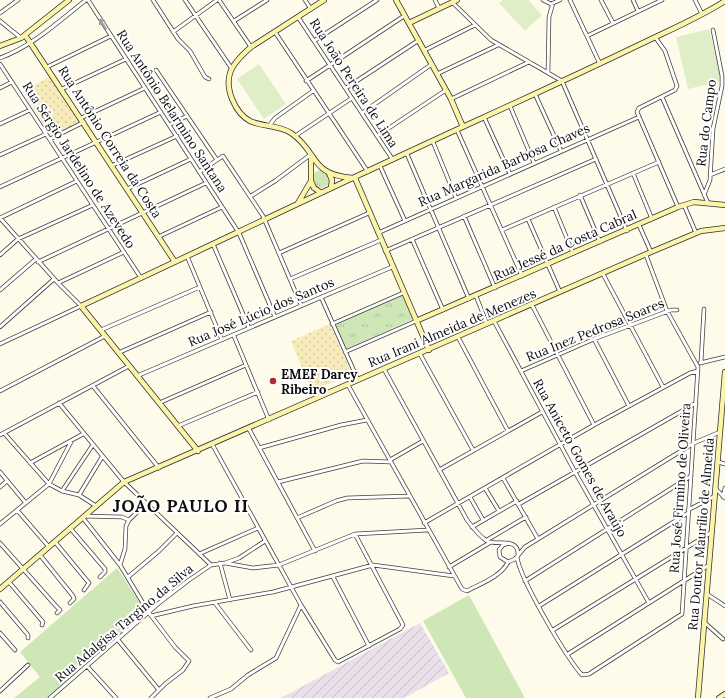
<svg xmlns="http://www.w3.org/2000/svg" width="725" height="698" font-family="Lora,serif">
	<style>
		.industrial { fill: url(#industrial-furrows) }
		.grass { fill: #cfe6b7 }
		.sand { fill: url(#sand-dots) }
		.park { fill: url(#park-tufts) }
		.pitch { fill: #e0eec8 }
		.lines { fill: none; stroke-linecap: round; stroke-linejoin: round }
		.street-casing { stroke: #3f3f3f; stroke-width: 4.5 }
		.secondary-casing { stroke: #2e2e2e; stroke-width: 6 }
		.street { stroke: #fff; stroke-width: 3 }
		.secondary { stroke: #fbf4a9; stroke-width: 4.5 }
		.oneway { stroke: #9e9e9e }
		.poi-dot { fill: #b52a2e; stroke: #fff; stroke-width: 1.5 }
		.labels { text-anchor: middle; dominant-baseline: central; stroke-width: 4; stroke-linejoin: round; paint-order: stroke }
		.street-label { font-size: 13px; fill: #0c0c0c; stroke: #fff }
		.poi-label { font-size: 13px; font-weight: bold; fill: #0c0c0c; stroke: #fff; text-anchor: start }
		.district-label { font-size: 17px; font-weight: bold; letter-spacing: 1px; fill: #0c0c0c; stroke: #fff }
	</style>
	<defs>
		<pattern id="industrial-furrows" width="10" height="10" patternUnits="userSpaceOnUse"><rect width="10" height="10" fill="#e9e0ea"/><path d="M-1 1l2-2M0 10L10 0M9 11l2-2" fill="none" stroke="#c7bfc8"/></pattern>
		<pattern id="sand-dots" width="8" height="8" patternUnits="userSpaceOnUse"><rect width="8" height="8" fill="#f8ebba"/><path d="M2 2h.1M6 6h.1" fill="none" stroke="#d3c89f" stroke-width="1.8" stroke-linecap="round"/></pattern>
		<pattern id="park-tufts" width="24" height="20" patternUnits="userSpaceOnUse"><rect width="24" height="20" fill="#cfe6b7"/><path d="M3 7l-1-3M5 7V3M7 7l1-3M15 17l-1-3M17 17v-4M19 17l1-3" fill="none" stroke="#b1c49c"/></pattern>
	</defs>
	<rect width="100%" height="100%" fill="#fefbeb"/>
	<path class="industrial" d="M420,623L449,673L404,698H281Z"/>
	<path class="grass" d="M117,568L147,613L49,698H14L40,677L20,652Z
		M469,595L525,698H466L423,621Z"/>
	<path class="sand" d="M51,76L82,122L51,137L23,91Z
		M330,324L352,374L312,391L291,341Z"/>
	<path class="park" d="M312 179a9 9 0 1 1 18 0a9 9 0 1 1-18 0Z
		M402,295L413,319L346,349L335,325Z"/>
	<path class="pitch" d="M503,0H528L542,15L525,31L499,3Z
		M709,29L722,81L688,89L676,37Z
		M259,64L286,104L264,119L237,79Z"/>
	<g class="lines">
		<g class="street-casing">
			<path id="street" d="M88,0L239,233L275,317
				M153,0L178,39L190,51L205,77L209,79
				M185,0L232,69
				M219,0L251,47
				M305,0L311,9
				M435,0L439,8
				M543,0L551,4L560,0
				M570,0L600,64
				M601,0L613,23
				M633,0L638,11
				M695,0L702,14
				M452,2L491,40L562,81L627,231
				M0,13L18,0
				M298,17L393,160
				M0,21L21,38
				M234,21L267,0
				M173,32L217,0
				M275,32L368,172
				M587,36L662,0
				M655,37L665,51L677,86L675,90L639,108L637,112L678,207
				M314,41L377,0
				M425,50L475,25
				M0,58C33,46 59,21 86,0
				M0,64L141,278
				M47,67L111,36
				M156,70L217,160
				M548,72L549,17L553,3
				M437,74L498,45
				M306,81L404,16
				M0,88L12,82
				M346,88L419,40
				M62,89L126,59
				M535,94L561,151
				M662,97L708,203
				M451,99L529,62
				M510,106L534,163
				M362,113L432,64
				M484,117L510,174
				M81,118L145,88
				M0,124L30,110
				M169,125L187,116
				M269,126L275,118L313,91
				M457,130L522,276
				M295,136L352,98
				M377,136L446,90
				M50,139L84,122
				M433,142L456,198
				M407,154L469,299
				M0,155L46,134
				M111,166L177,136
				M380,166L405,221
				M199,172L223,156L263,216L301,305
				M633,173L652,219
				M710,175L725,169
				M0,187L161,112
				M127,189L191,159
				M580,195L600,242
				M704,195L710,180L713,129L722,86V76L713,30
				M251,196L275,181L310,155
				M684,205L696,233
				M554,207L573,253
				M464,216L495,288
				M0,218L58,283L81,306L0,344
				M0,218L77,181
				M528,219L560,292
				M639,225L651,252
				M502,230L659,162
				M378,233L639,117
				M158,237L222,207
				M412,239L443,310
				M213,244L249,328
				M385,251L596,159
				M279,253L369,213
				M0,255L18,239L93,205
				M187,256L222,340
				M38,262L206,183
				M603,274L663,387
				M290,279L381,240
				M58,283L124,252
				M0,290L36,259
				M476,296L487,324
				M321,297L358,380
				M532,305L594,425
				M494,321L575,472L649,603
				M332,324L403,293
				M0,327L54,279
				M101,330L200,287
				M234,336L269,420
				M458,337L508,431
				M594,339L629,406
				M345,352L416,321
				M118,353L211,312
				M420,354L473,450
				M701,362L704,309
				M700,363L725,357
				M384,369L467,520C473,528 479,536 487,541C497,546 518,537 518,554
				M521,371L594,339L671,310H677
				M137,376L392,267
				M348,385L462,589L467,591C480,584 502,576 508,562
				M93,386L159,468
				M0,391L105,336
				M59,403L124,482L211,565
				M159,403L246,365
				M178,426L258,392
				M249,429L315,551
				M4,433L49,484L62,491L79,495L96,506
				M0,435L129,366
				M212,444L301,605L335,660L338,662L400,629L403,625L355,534
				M259,448L341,425L367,420
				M390,460L423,441
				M718,462L725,464
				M30,463L83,434
				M439,470L542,412
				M0,472L25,502
				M503,478L538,539
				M278,482L363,461L391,462
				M0,487L7,481
				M485,488L499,511
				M716,489L725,498
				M62,491L92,446
				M79,495L102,457
				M470,497L483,520
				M723,497L725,488
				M519,504L696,403
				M17,510L49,547
				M688,510L715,496
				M84,516L122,517L129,520
				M83,518L120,565L149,613L175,647L189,661L183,670L165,684L151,698
				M297,518L336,501L347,498L409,496
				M424,523L594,425L690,373L698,371
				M0,524L49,484L72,440
				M472,527L517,501
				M70,528L105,569V572L100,577
				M487,540L526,517
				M55,542L89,583L84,590
				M0,543L56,606L60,610L57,613
				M509,543L503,545L499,550L500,557L508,562L515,559L525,547L694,443L720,432
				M199,554L258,528
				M40,555L73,596L74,599L70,603
				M517,557C520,579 566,657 582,675L589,674L682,614L698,367L667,311L646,255
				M220,563L230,600
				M225,563L253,568L279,565L355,534L428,530
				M120,565L125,549L126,526L129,520L146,504
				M449,567L491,542
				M128,577L159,551L177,533
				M333,577L369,646
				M525,581L691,476
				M9,582L43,622L42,625
				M707,594L725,606
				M0,602L28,635V638
				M215,603L251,650
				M539,606L688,513
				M151,616L193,606L273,592L373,565L454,576
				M704,622L723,639
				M553,630L712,532
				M0,633L15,650
				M118,640L159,690
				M568,654L709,565
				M87,666L116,698
				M0,691L28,665
				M50,698L159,603L189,580L211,565L225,563L239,558L265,541
				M210,698L231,689L248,675L276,658L301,605"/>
		</g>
		<g class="secondary-casing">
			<path id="secondary" d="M324,0L251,47C243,54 233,63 230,73C225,89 235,113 250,121C263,127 279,125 291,133C319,152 309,175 353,178
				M396,0L451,99L463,127
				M409,23L457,0
				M25,35L175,262
				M0,46L21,38L69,0
				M329,173L332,180L331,187
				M355,178L429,350
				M311,181L314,188L320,192
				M298,203L311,181V157
				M416,321L678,207L694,202L725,205
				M198,451L81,306C214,244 346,180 480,119C535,94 591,68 645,42C672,29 700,17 725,1
				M0,589L124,482L651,252L701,231L725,228
				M698,698L725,372
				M719,698L725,694"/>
		</g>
		<use href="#street" class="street"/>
		<use href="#secondary" class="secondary"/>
	</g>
	<defs><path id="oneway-shaft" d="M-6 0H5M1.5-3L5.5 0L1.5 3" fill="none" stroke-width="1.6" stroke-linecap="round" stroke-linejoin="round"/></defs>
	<use class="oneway" href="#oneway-shaft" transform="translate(103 24) rotate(-123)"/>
	<circle class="poi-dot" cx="273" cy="381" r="4"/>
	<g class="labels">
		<g class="street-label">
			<text transform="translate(354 83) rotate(57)">Rua João Pereira de Lima</text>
			<text transform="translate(172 111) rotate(57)">Rua Antônio Belarmino Santana</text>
			<text transform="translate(706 123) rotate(-83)">Rua do Campo</text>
			<text transform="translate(110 142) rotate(57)">Rua Antônio Correia da Costa</text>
			<text transform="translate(79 165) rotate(57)">Rua Sérgio Jardelino de Azevedo</text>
			<text transform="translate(504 165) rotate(-24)">Rua Margarida Barbosa Chaves</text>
			<text transform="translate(565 245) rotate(-24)">Rua Jessé da Costa Cabral</text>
			<text transform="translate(261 312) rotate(-23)">Rua José Lúcio dos Santos</text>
			<text transform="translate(452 328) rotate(-23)">Rua Irani Almeida de Menezes</text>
			<text transform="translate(595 330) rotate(-22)">Rua Inez Pedrosa Soares</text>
			<text transform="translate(580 458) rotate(61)">Rua Aniceto Gomes de Araújo</text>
			<text transform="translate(680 488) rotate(-86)">Rua José Firmino de Oliveira</text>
			<text transform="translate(701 534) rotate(-85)">Rua Doutor Maurílio de Almeida</text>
			<text transform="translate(124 623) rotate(-40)">Rua Adalgisa Targino da Silva</text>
		</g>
		<g class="poi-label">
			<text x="281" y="374">EMEF Darcy<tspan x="281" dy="15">Ribeiro</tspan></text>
		</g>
		<g class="district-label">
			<text x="181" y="506">JOÃO PAULO II</text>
		</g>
	</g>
</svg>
